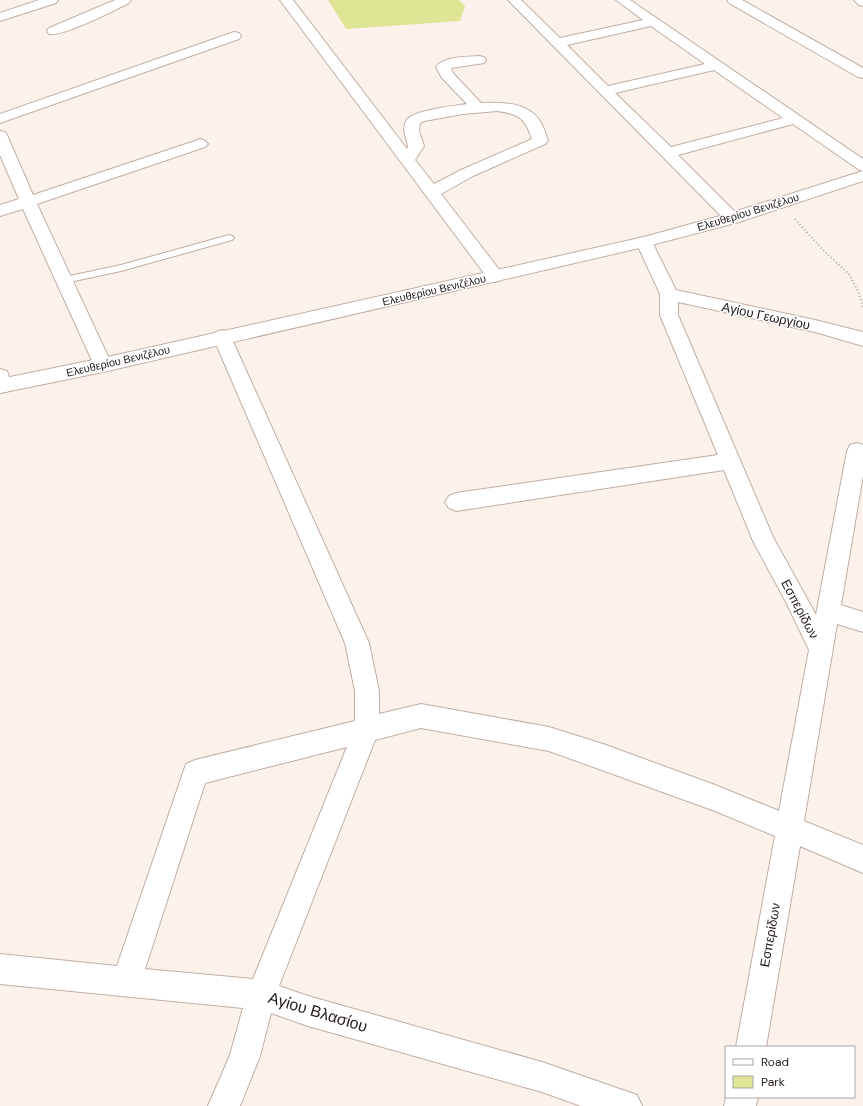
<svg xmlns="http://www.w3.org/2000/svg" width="863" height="1106" font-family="'DM Sans',sans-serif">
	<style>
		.green { fill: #dee595 }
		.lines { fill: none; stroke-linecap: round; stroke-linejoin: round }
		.lane-casing { stroke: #c0aea4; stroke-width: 2 }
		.street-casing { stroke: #c0aea4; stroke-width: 2 }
		.secondary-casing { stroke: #c0aea4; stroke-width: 2 }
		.path { stroke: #aea59f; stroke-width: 2; stroke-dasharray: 1 2.5; stroke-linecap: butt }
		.lane { fill: #fff; fill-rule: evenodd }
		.street { fill: #fff; fill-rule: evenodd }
		.secondary { fill: #fff; fill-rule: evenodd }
		.labels { text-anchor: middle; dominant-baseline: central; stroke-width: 3; stroke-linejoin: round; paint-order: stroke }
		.far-street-label { font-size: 11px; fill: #28211d; stroke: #fff }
		.street-label { font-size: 13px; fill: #28211d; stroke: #fff }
		.near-street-label { font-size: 16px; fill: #28211d; stroke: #fff }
	</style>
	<rect width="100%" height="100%" fill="#fdf2eb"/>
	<path class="green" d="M328,0H459L465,6L460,21L346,29Z"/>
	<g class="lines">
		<g class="lane-casing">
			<path id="lane" d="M229,235L232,236L234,238L232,240L121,271L65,283L60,280L65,277L121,265Z"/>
		</g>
		<g class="street-casing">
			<path id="street" d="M39,0H58L56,3L0,21V13Z
				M115,0H131L129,3C115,10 63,37 49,34L47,31L49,28Z
				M280,0H293L407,149L408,146C406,138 402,129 406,121C412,110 454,106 467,104L442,78L436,67C444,56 467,57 479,56L484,57L486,60L484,63L451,68L453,73L481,103C501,102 530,102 541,123C544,128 546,135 548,141L545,144L473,176L441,194L501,272L504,276L501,280L495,282L489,280ZM497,111C519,114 525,118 532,139L461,170L434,184L415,160L424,146L419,131L420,123L424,121L463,114Z
				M508,0H521L560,38L643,20L616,0H630L863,159V171L858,169L793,124L678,155L741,218L739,222L733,223L727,222ZM651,26L705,64L608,86L567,45ZM714,70L783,118L671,147L615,93Z
				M727,0H742L863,68V78L858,77L729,3Z
				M854,0H863V6L859,5Z
				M234,32L239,33L241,36L239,39L0,123V114Z
				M0,131L5,132L7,135L33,195L195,141L200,139L205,141L208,144L205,147L37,204L112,365L110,370L103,372L96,370L94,365L23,209L0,216V205L19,199L0,155Z
				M644,237L650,238L676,290L815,320L863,332V346L815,332L678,302V315L773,537L816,615L847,451L850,445L857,443L863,445V475L841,605L863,612V632L837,624L804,821L863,845V873L800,846L766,1047H736L775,836L715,811L549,751L421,728L375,740L279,986L308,996L542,1062L637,1095L642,1106H581L542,1092L308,1026L271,1013L260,1056L240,1106H208L230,1055L243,1008L0,984V954L117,966L186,764L195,760L355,721V691L345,643L213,337L216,332L222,330L228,332L231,337L369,643L379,691V714L421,704L549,727L606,745L715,785L779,811L809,650L787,604L753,541L724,470L456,511L449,508L445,502L449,496L456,493L718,455L660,315V294L636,242L638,238ZM347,747L253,979L145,969L205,783Z
				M0,369L7,371L12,386L9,391L0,393Z
				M726,1097H758L756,1106H724Z"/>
		</g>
		<g class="secondary-casing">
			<path id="secondary" d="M863,171V181L739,222L644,247L103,372L0,393V379L103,358L644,237L727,214Z"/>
		</g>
		<path class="path" d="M795,219L822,249L849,274L858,291L863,308"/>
		<use href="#lane" class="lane"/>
		<use href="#street" class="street"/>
		<use href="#secondary" class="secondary"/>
	</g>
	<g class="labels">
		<g class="far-street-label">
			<text transform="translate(748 212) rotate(-17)">Ελευθερίου Βενιζέλου</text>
			<text transform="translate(434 290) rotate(-13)">Ελευθερίου Βενιζέλου</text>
			<text transform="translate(118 361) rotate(-13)">Ελευθερίου Βενιζέλου</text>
		</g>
		<g class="street-label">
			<text transform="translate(766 316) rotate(12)">Αγίου Γεωργίου</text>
			<text transform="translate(800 609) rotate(62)">Εσπερίδων</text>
			<text transform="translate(770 935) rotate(-80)">Εσπερίδων</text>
		</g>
		<g class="near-street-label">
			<text transform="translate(318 1012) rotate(17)">Αγίου Βλασίου</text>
		</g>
	</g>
	<rect x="725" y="1046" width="130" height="52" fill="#ffffff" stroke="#a9a6a5"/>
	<rect x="733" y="1059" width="20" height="6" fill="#ffffff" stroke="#a9a6a5"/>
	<text x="761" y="1066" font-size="12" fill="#28211d">Road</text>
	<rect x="733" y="1076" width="20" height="12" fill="#dee595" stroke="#a9a6a5"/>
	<text x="761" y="1086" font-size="12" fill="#28211d">Park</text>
</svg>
